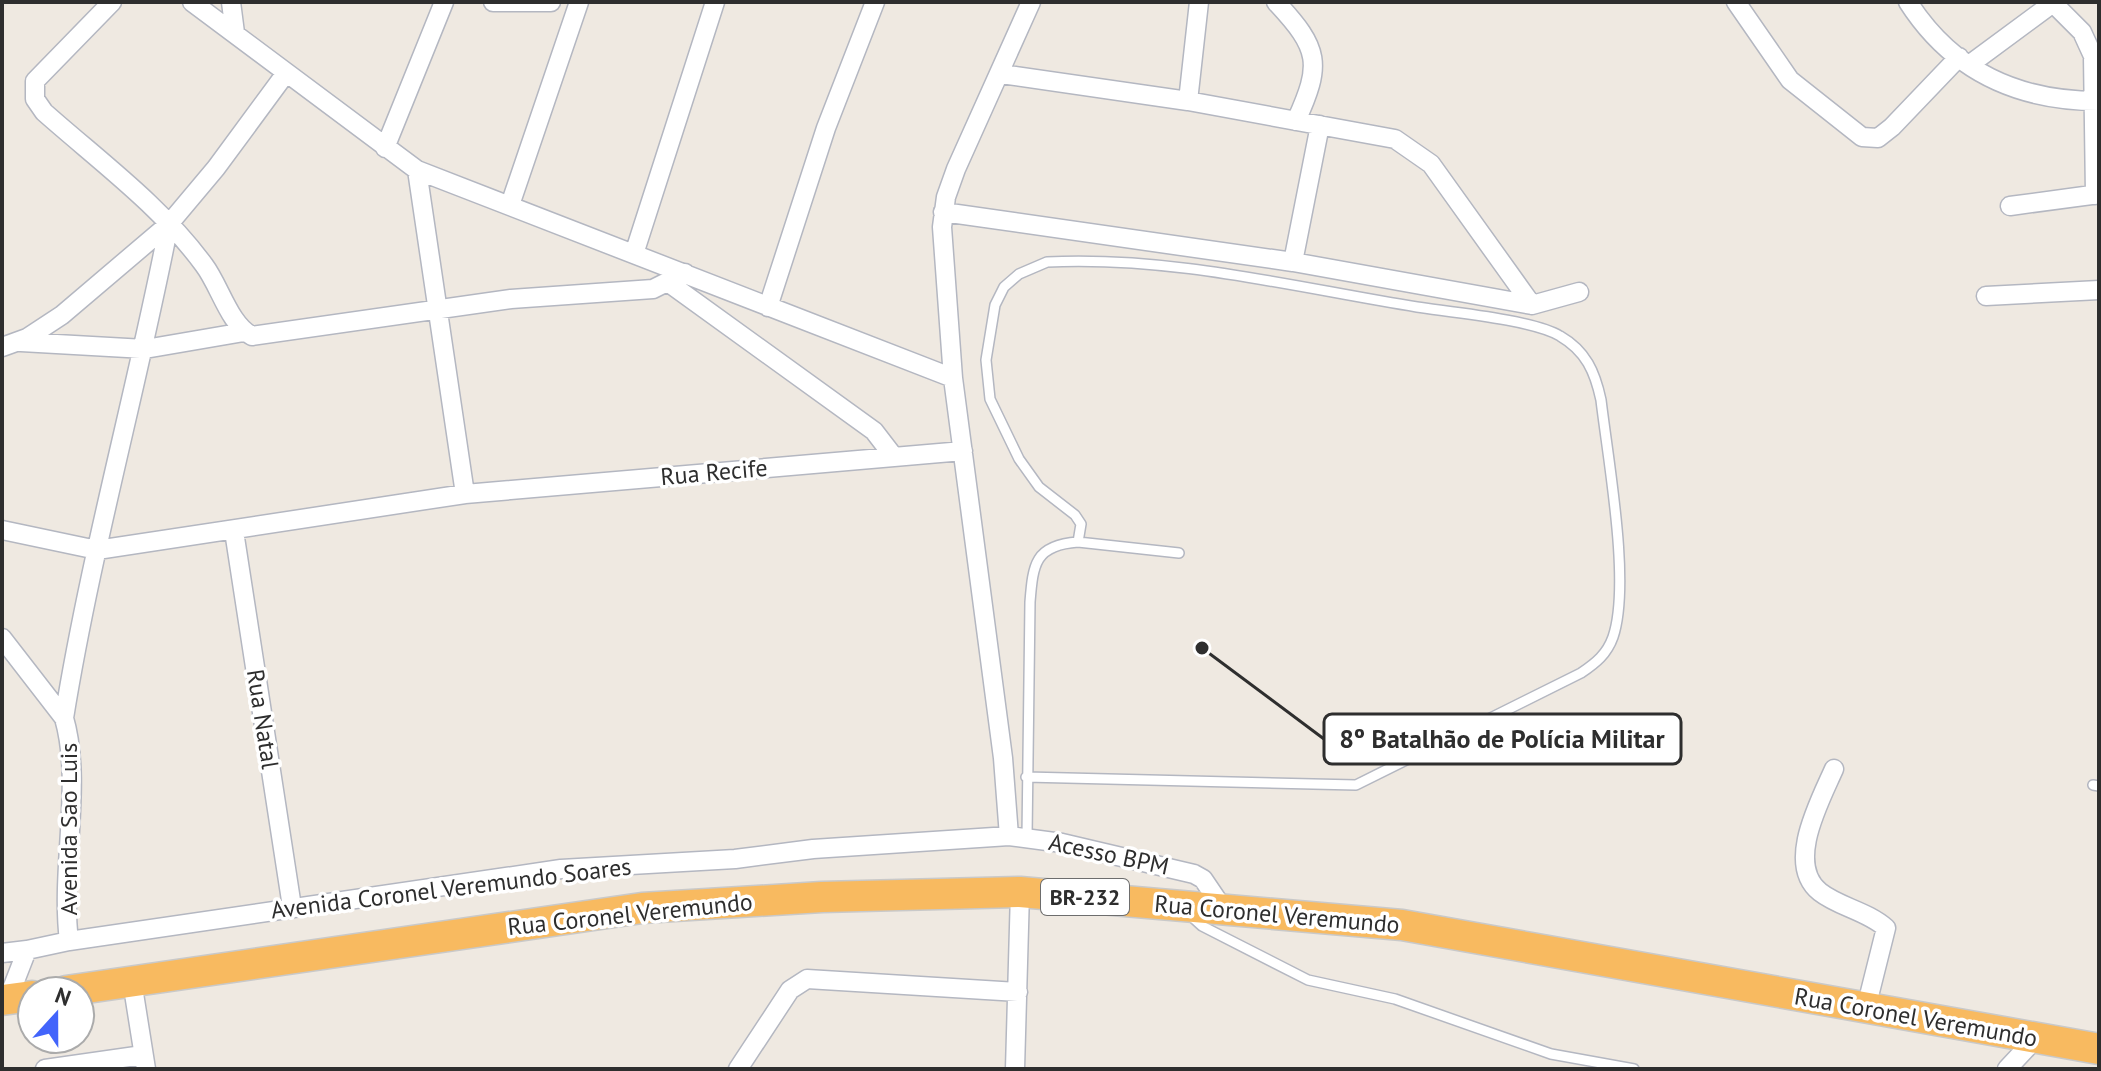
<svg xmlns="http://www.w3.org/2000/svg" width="2101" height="1071" font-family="'PT Sans',sans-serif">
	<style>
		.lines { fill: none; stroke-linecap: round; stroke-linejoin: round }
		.service-casing { stroke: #b4b7c1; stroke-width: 12 }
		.minor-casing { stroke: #b4b7c1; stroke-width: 21 }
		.trunk-casing { stroke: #c9c9c9; stroke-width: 33 }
		.service { stroke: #fff; stroke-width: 9 }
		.minor { stroke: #fff; stroke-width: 18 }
		.trunk { stroke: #f8ba60; stroke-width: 30 }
		.labels { text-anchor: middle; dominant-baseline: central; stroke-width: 7; stroke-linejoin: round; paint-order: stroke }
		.shield { fill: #fff; stroke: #6d6d6d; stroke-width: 2 }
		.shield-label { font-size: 22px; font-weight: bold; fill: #2e2e2e }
		.street-label { font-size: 24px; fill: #2e2e2e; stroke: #fff }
		.leader { fill: none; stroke: #2e2e2e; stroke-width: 3 }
		.callout-dot { fill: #2e2e2e; stroke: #fff; stroke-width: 3 }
		.callout { fill: #fff; stroke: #2e2e2e; stroke-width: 3 }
		.callout-label { font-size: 26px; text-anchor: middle; font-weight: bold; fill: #2e2e2e }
	</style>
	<rect width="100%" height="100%" fill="#efe9e1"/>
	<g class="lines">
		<g class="service-casing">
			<path id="service" d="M1078,542L1179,553
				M1026,777L1356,785L1581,673C1596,663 1607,654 1613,637C1631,584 1608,460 1601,400C1595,372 1586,351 1560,336C1534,320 1450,312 1417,307C1293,287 1173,256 1047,262L1019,274L1004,287L995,305L986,360L990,399L1019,459L1039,487L1075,515L1081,524L1078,542C1035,545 1033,564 1030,602L1027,837
				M2093,785L2099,786
				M1191,916L1202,926L1308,980L1395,999L1551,1054L1634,1069"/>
		</g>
		<g class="minor-casing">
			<path id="minor" d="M112,2L35,81V99L44,112C98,160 161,206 204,265C220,286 229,324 252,336L511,299L653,289L685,273
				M192,2L417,170L953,378
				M231,2L235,33
				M493,2H551
				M1276,2C1320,49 1322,64 1296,121
				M1736,2L1790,80L1862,137L1878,138L1892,127L1959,57
				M1908,2C1953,72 2018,101 2099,101
				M2052,2L2082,32L2093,56L2095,195
				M1969,65L2053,3
				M1001,74L1188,101L1395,139L1431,164L1532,305
				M1188,101L1199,2
				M385,148L444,2
				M510,205L579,2
				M2010,206L2099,194
				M943,212L1293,262L1532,305L1579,292
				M634,254L715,2
				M1293,262L1320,125
				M669,283L874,431L894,457
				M1986,296L2099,290
				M768,307L826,128L875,2
				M21,342L145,349L244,332
				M2,347L27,338L62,315L169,224L216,168L286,73
				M465,494L963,451
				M2,530L97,550L465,494L417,170
				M234,531L292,907
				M2,638L64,718C83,783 60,869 69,941
				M64,718C91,551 137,389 169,224
				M1834,769C1820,801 1785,864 1820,892C1839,907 1867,911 1886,928L1866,1008
				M1009,836L1003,758L953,378L942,227L946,197L956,169L1031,2
				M2,953L27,950
				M132,981L146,1069
				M8,999L27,950L69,941L561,869L735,859L813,849L1009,836L1062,843L1194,874L1203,879L1222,907
				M45,1069L143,1055
				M738,1069L790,990L807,979L1018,992
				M1015,1069L1020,892
				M2007,1069L2036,1038"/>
		</g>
		<g class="trunk-casing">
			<path id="trunk" d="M66,991L642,908L822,897L1020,892L1402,925L2099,1049
				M2,1000L32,996"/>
		</g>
		<use href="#service" class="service"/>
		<use href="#minor" class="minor"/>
		<use href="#trunk" class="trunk"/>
	</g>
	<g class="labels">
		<rect class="shield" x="1041" y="879" width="88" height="36" rx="6"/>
		<g class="shield-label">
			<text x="1085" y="897">BR-232</text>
		</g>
		<g class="street-label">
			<text transform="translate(714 472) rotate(-5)">Rua Recife</text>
			<text transform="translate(263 719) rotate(81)">Rua Natal</text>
			<text transform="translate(68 829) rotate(-90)">Avenida Sao Luis</text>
			<text transform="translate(1109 854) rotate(12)">Acesso BPM</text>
			<text transform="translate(451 888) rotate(-7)">Avenida Coronel Veremundo Soares</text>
			<text transform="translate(630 914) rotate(-6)">Rua Coronel Veremundo</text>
			<text transform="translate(1277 914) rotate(5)">Rua Coronel Veremundo</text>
			<text transform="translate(1916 1017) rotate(10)">Rua Coronel Veremundo</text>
		</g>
	</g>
	<path class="leader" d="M1202 648L1324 739"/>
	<circle class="callout-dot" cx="1202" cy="648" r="8"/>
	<rect class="callout" x="1324" y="714" width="357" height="50" rx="8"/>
	<g class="callout-label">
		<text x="1502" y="748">8º Batalhão de Polícia Militar</text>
	</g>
	<rect width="2101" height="1071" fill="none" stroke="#2e2e2e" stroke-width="8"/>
	<g transform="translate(56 1015) rotate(21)"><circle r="38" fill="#ffffff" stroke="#ababab" stroke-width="2"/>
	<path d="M0-6L14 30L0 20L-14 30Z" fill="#4264fb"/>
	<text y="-12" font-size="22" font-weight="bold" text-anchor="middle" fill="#2e2e2e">N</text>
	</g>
</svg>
